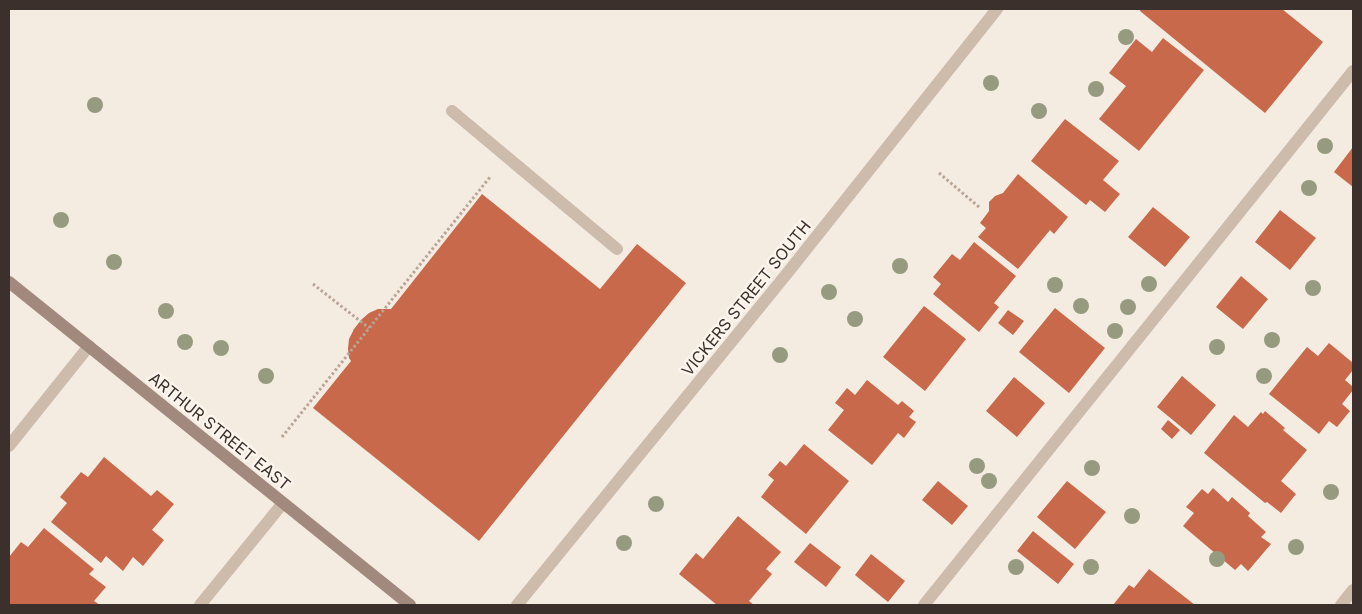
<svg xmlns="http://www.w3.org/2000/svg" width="1362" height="614" font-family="Inter,sans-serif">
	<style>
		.building { fill: #c8694b }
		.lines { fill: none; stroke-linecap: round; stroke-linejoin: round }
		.path { stroke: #b9a596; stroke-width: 3; stroke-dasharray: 2.5 2.5; stroke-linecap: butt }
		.lane { stroke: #cdbbac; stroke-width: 12 }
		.street { stroke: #cdbbac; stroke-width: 12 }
		.secondary { stroke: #a18a7d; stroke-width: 12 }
		.tree { fill: #969b7f }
		.labels { text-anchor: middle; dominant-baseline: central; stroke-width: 5; stroke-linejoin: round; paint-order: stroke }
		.street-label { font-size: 16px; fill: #3b302b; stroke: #fbf5ee }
	</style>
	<rect width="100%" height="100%" fill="#f4ebe1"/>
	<path class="building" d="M1141,9H1282L1323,42L1265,113L1140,11Z
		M1163,38L1204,70L1139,151L1099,119L1126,86L1109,73L1136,39L1152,52Z
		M1065,119L1119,161L1103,180L1120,194L1105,212L1090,200L1086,205L1031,161Z
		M1353,147V187L1334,172Z
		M1018,174L1068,217L1054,234L1050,230L1018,269L978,237L986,228L980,223L989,211V202L995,196L1003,193Z
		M482,194L600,289L637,244L686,283L479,541L313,408L351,361L349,358L348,349L349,339L354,329L361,320L369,313L378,309H391Z
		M1153,207L1190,237L1165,267L1128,237Z
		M1280,210L1316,238L1290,270L1255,242Z
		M974,242L1016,276L994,303L999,307L979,332L933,294L941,284L933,277L952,254L960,260Z
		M1241,276L1268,299L1243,329L1216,307Z
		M924,306L966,339L925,391L883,357Z
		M1055,308L1105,348L1069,393L1019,352Z
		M1008,310L1024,321L1013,335L998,323Z
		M1329,343L1353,363V370L1345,380L1353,387V390L1342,404L1350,411L1337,427L1329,421L1319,434L1269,394L1307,347L1318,356Z
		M1182,376L1216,405L1191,435L1157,407Z
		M1014,377L1045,403L1017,437L986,411Z
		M867,380L898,405L902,401L914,411L909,417L916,422L904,438L898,433L872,465L828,430L844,410L835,403L847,388L855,395Z
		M1265,411L1285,428L1283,430L1307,450L1281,481L1296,494L1281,513L1267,502L1265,503L1204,453L1234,415L1248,427L1261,412L1263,414Z
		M1168,420L1180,430L1172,439L1161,429Z
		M804,444L849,481L806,534L761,497L774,480L768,475L780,461L786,466Z
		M104,457L151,496L157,490L174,504L152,530L164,540L143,566L133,557L123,571L106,556L101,563L51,522L67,503L60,497L81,472L88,477Z
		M938,481L968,506L952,525L922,500Z
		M1067,481L1106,512L1075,549L1037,517Z
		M1213,488L1228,502L1232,497L1250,513L1248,516L1266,532L1261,537L1271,544L1248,571L1241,564L1235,570L1183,526L1194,513L1186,507L1202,489L1208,494Z
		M738,516L781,552L766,569L772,574L749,601L754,605H717L679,574L696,553L703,559Z
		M44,528L94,569L89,574L106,587L94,601L100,605H9V557L21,542L28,547Z
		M1033,531L1074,564L1058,584L1017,551Z
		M810,543L841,567L826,587L794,562Z
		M871,554L905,581L888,602L855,575Z
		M1149,569L1195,605H1113L1129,585L1134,588Z"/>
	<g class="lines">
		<path class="path" d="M939,173L979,207
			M313,284L369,328
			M282,437L490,177"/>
		<path class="lane" d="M452,111L617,249
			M200,605L283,503
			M924,605L1353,71"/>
		<path class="street" d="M9,446L89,346
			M517,605L789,271L997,9
			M1341,605L1353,590"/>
		<path class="secondary" d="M9,282L410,605"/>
	</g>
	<g class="tree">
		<circle cx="1126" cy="37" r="8"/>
		<circle cx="991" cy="83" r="8"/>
		<circle cx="1096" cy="89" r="8"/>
		<circle cx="95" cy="105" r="8"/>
		<circle cx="1039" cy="111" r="8"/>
		<circle cx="1325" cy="146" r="8"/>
		<circle cx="1309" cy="188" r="8"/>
		<circle cx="61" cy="220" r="8"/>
		<circle cx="114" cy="262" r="8"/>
		<circle cx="900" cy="266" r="8"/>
		<circle cx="1149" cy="284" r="8"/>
		<circle cx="1055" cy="285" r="8"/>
		<circle cx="1313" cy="288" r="8"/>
		<circle cx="829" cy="292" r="8"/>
		<circle cx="1081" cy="306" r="8"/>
		<circle cx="1128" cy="307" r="8"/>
		<circle cx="166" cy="311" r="8"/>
		<circle cx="855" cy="319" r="8"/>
		<circle cx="1115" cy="331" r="8"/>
		<circle cx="1272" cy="340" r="8"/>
		<circle cx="185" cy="342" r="8"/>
		<circle cx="1217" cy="347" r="8"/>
		<circle cx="221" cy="348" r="8"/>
		<circle cx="780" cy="355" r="8"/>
		<circle cx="266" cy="376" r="8"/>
		<circle cx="1264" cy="376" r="8"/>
		<circle cx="977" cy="466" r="8"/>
		<circle cx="1092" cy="468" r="8"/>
		<circle cx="989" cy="481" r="8"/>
		<circle cx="1331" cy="492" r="8"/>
		<circle cx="656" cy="504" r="8"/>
		<circle cx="1132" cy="516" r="8"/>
		<circle cx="624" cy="543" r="8"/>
		<circle cx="1296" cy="547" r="8"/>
		<circle cx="1217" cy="559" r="8"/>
		<circle cx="1016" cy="567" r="8"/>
		<circle cx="1091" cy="567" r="8"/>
	</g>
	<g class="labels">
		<g class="street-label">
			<text transform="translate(746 298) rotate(-51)">VICKERS STREET SOUTH</text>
			<text transform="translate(220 431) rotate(39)">ARTHUR STREET EAST</text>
		</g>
	</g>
	<rect width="1362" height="614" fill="none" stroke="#3b302b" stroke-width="20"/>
</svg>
